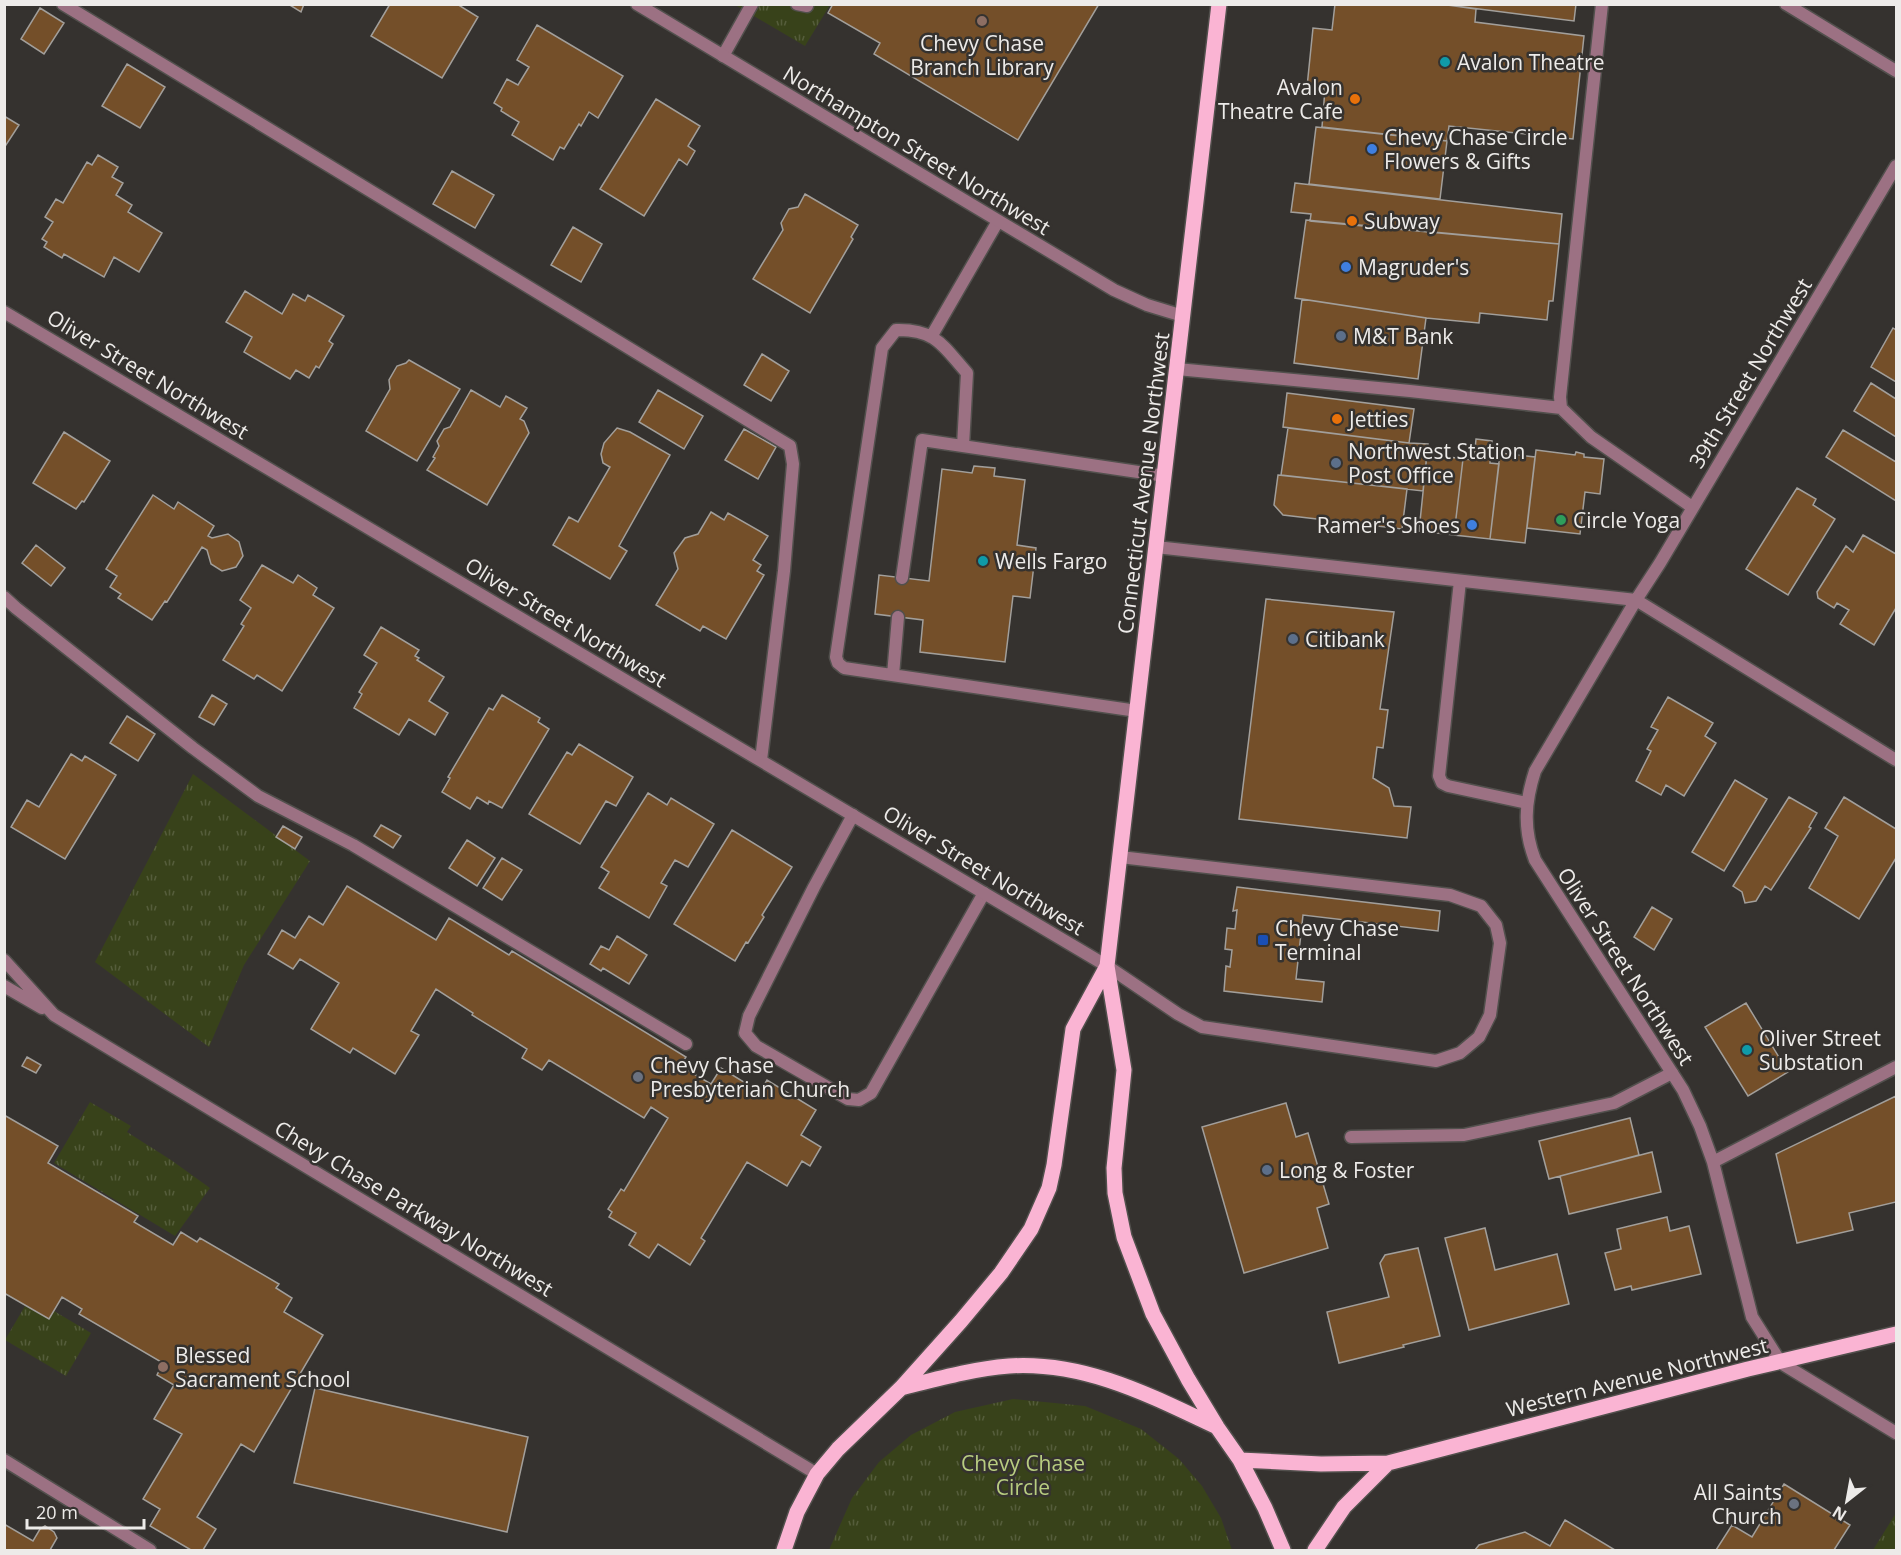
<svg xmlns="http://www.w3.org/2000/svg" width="1901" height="1555" font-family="'Open Sans',sans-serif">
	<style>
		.park { fill: url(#park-tufts) }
		.building { fill: #744f29; stroke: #a29f9b; stroke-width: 1.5 }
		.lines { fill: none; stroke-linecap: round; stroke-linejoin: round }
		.service-casing { stroke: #52504d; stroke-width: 15 }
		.minor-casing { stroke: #52504d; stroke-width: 15 }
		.primary-casing { stroke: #52504d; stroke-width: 18 }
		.service { stroke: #9c7183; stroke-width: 12 }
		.minor { stroke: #9c7183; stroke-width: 12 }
		.primary { stroke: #fab4d3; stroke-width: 15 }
		.education-dot { fill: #8d6e63; stroke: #35322f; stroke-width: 2 }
		.culture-dot { fill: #0f9aa8; stroke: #35322f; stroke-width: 2 }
		.food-dot { fill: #e8710a; stroke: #35322f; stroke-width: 2 }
		.shop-dot { fill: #3f7fe0; stroke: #35322f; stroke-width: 2 }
		.service-dot { fill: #5c6f8a; stroke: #35322f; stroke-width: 2 }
		.leisure-dot { fill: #2e9e5b; stroke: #35322f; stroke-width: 2 }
		.transit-dot { fill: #1a4fb4; stroke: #35322f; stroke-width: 2 }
		.worship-dot { fill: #6b7280; stroke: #35322f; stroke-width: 2 }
		.labels { text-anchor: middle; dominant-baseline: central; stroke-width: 5; stroke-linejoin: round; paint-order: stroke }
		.poi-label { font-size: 21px; fill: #edebe9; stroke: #35322f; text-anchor: start }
		.street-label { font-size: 21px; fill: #edebe9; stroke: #35322f }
		.park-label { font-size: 21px; fill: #b8cd80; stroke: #35322f }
	</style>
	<defs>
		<pattern id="park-tufts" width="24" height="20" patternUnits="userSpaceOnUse" patternTransform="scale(1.5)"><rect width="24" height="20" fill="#38421a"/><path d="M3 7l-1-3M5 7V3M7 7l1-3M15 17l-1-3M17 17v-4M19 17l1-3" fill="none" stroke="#555d3b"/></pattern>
	</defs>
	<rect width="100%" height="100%" fill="#35322f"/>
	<path class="park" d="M735,5H830L805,46Z
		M193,774L310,861L244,965L209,1047L95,962Z
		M90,1102L131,1126L127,1132L171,1160L210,1188L175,1236L54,1163Z
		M25,1306L48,1319L54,1311L91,1333L66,1376L5,1340Z
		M1013,1399L1085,1406L1141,1429L1179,1459L1202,1486L1221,1518L1232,1550H829L852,1498L879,1462L911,1435L955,1412Z
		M1896,1513V1550H1873Z"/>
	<path class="building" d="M288,4H304L301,12Z
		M390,4H457L478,17L442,78L371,36Z
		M833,4H1099L1018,140L874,54L880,43L828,13Z
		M1335,4H1440L1476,9L1475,22L1584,36L1573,139L1449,126L1447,141L1322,127L1325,89L1307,87L1313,28L1332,30Z
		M1440,4H1576L1574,21Z
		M40,8L64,23L44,54L21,39Z
		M537,25L623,76L598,118L589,112L581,126L579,124L564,149L560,147L553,160L512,135L519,122L501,111L502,108L494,103L507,79L518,85L529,67L517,60Z
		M127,64L165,87L140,128L102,106Z
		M656,99L700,126L688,146L695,151L687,165L679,159L644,216L600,189Z
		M4,116L19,125L4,148Z
		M1316,127L1447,141L1440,199L1309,184Z
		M98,155L118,167L112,177L123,183L116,195L132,205L128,212L162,233L139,272L114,257L104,277L64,254L62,258L44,247L47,242L42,239L53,222L45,217L56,199L63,203L87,162L92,165Z
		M452,171L494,195L475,228L433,204Z
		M1295,183L1562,214L1559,244L1310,221L1311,214L1291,212Z
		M805,194L858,225L851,237L853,239L810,313L753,279L783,230L781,223L789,209L798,207Z
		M1306,220L1559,244L1553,301H1549L1547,320L1480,313L1479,323L1426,318L1295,298Z
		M573,227L602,244L581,282L551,265Z
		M245,291L282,314L293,294L305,301L308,295L344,316L329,341L333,344L319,368L316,366L309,378L296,370L290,379L244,352L252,337L226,322Z
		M1302,299L1426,318L1418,379L1294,363Z
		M1893,328L1896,330V382L1871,367Z
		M762,354L789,371L771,401L744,385Z
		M409,360L460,389L417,461L366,431L390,389L389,380L397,366L406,363Z
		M1871,383L1896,399V437L1854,411Z
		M471,390L500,407L506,396L527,408L520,419L524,421L529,433L487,505L427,470L435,458L433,457L439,446L437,441L444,429L450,427Z
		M658,390L703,416L684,449L639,422Z
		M1287,393L1414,409L1409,443L1283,427Z
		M617,428L630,432L670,455L619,546L627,551L610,579L553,545L569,517L578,522L610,467L603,463L601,454L604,443Z
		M1288,428L1409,443L1428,444L1423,491L1281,475Z
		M744,429L776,447L758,479L725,460Z
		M1843,430L1896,462V501L1826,457Z
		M64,432L110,461L84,502L82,501L76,509L33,483Z
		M1476,439L1492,441L1490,463L1499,464L1490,539L1454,535L1463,459L1474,460Z
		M1536,450L1575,455L1576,452L1584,454V457L1604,459L1600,494L1585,492L1580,534L1527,528Z
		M1500,453L1535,457L1525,543L1490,539Z
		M1427,454L1463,459L1454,535L1419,531Z
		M974,466L995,468L994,476L1025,480L1017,545L1036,548L1030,598L1013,596L1005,662L920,652L923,620L875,614L879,575L929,581L942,469L972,473Z
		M1278,475L1407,489L1402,529L1283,515L1274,505Z
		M1797,488L1816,499L1813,505L1835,519L1788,595L1746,569Z
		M153,495L174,509L178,502L214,526L208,536L212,538L228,534L239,542L243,556L236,567L222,571L211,564L207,550L202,547L167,602L165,601L152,620L118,598L121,594L110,587L117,576L106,569Z
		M711,512L724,520L728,513L768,536L753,560L761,565L757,571L764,575L726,639L703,626L700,631L656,605L678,569L674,553L685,538L698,534Z
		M1863,535L1896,554V608L1874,645L1840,624L1849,610L1837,603L1834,608L1818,598L1817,592L1846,546L1853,552Z
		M36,545L65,568L51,586L22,563Z
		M262,565L293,583L298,575L317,588L313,595L334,608L282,691L257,675L254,679L223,660L244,626L241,624L251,608L240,600Z
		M1266,599L1394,612L1380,709L1388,710L1383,748L1377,747L1373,778L1389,788L1394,806L1411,807L1407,838L1239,819Z
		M381,627L419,650L415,656L419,658L417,660L444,677L429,701L448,713L435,735L409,719L399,735L354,708L362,694L359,692L377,663L364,655Z
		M212,695L227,704L214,725L199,717Z
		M502,695L540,718L538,722L549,729L502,808L489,801L488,804L477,797L470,809L442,792L450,778L448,777L489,708L493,710Z
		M1668,697L1713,723L1705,736L1716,743L1684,796L1666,785L1661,795L1636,781L1651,751L1647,749L1658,730L1651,727Z
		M127,716L155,734L138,761L110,743Z
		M579,744L633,777L616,806L606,801L580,844L529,814L567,752L572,755Z
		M71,754L82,761L85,756L116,775L65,859L11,827L27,800L39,807Z
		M1735,780L1767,799L1724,871L1692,852Z
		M648,793L667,805L671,798L714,824L688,867L675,860L661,883L667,886L649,918L599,888L609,872L601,867Z
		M1789,797L1817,813L1809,827L1811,828L1771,890L1765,886L1756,901L1745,903L1742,892L1733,886Z
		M1844,797L1896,829V858L1859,919L1809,888L1838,836L1825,828Z
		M381,825L401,836L393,848L374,836Z
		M283,826L302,837L295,849L276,837Z
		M732,830L792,867L762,915L764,917L748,943L746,942L735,961L674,924Z
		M467,840L495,858L477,886L449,868Z
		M502,858L522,870L502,900L483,888Z
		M347,886L436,940L449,918L509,955L512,951L686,1057L680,1066L711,1084L721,1068L760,1092L767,1080L816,1110L801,1135L821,1147L810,1166L802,1161L787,1186L747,1162L701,1238L705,1241L690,1265L658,1244L649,1258L629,1245L636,1233L609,1217L612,1212L608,1209L621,1189L624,1191L668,1118L651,1107L644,1118L549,1060L542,1070L522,1058L527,1049L472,1015L473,1013L436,989L411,1031L419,1035L395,1074L353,1048L350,1053L311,1029L339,983L300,959L293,969L268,954L282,930L295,938L309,916L323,925Z
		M1237,887L1440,911L1438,931L1303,915L1296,979L1324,982L1322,1002L1224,991L1226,966L1230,967L1232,950L1225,949L1227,928L1235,929L1237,910L1233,911Z
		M1652,907L1672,919L1654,950L1634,937Z
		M617,936L647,955L629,984L603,968L601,971L590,964L601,946L609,950Z
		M1746,1003L1788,1072L1748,1096L1705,1027Z
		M27,1057L41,1065L36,1073L22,1066Z
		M1896,1096V1202L1849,1213L1853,1230L1797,1243L1776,1154Z
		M1286,1103L1296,1137L1308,1133L1329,1204L1317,1208L1328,1248L1244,1273L1202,1127Z
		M4,1115L58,1146L48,1163L138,1216L134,1222L173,1245L181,1232L197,1242L200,1238L279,1284L276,1288L292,1298L284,1312L323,1335L254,1452L241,1444L197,1517L216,1529L203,1550H191L150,1526L160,1509L143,1499L182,1434L154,1419L174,1385L157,1375L163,1363L79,1314L82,1309L62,1297L49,1319L4,1293Z
		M1630,1118L1639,1155L1549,1179L1539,1141Z
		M1652,1152L1661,1192L1569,1214L1560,1176Z
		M1667,1217L1670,1231L1689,1226L1701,1274L1632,1290L1631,1286L1615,1290L1605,1253L1621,1249L1617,1229Z
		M1485,1228L1495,1270L1557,1254L1569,1304L1469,1330L1445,1238Z
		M1418,1248L1440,1336L1403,1345L1404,1347L1339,1363L1327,1312L1389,1297L1380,1263L1385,1255Z
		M315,1388L528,1437L507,1532L294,1483Z
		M1784,1484L1850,1525L1834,1550H1716L1732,1525L1752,1537Z
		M1565,1520L1615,1550H1475L1479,1545L1525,1532L1550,1546Z
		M4,1524L33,1541L40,1529L45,1526L54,1532L57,1538L50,1550H51H4Z"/>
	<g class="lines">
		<g class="service-casing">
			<path id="service" d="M63,4L790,446L793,464L784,571L761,760
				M797,4L807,6
				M723,56L752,4
				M931,337L998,221
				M1177,369L1410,391L1561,408L1591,437L1692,507
				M1561,408L1560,397L1602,4
				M963,446L967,373C943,346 936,329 896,330L882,348L836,657L838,663L844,668L1137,711
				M902,578L922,440L1165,476
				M1460,581L1439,776L1442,783L1448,786L1527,803
				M4,597L16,608L193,748L258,796L353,845L686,1044
				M893,675L898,617
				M853,815L814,887L749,1016L745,1033L756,1046L848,1099L859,1100L871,1093L984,893
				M1107,966L1178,1014L1202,1027L1436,1061L1460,1053L1479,1037L1490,1015L1500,943L1496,925L1481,906L1450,895L1120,857
				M1351,1137L1464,1135L1614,1103L1672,1073
				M4,1460L150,1550"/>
		</g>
		<g class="minor-casing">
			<path id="minor" d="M637,4L1114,290L1147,305L1183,316
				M1786,4L1896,71
				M1896,166L1660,563L1636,600L1535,771C1525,802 1523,829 1535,860L1683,1090L1700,1126L1713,1162L1752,1317L1781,1363L1896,1433
				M4,312L1107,966
				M1156,547L1636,600L1896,760
				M4,960L54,1015L817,1474
				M4,986L42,1008
				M1713,1162L1896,1067"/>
		</g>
		<g class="primary-casing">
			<path id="primary" d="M1219,4L1107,966L1124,1070L1114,1168L1115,1193L1124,1237L1153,1314L1188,1379L1217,1427L1240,1460L1265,1508L1283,1550
				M901,1388C937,1379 972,1369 1009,1366C1085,1361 1151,1396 1217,1427
				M1240,1460L1321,1464L1388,1463L1748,1369L1896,1334
				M784,1550L797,1512L817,1474L838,1449L901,1388L961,1321L1001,1273L1031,1229L1049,1188L1054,1165L1073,1029L1107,966
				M1315,1550L1344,1507L1388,1463"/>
		</g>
		<use href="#service" class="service"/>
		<use href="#minor" class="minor"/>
		<use href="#primary" class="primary"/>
	</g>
	<g class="education-dot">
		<circle cx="982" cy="21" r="6"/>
		<circle cx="163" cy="1367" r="6"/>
	</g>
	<g class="culture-dot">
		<circle cx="1445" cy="62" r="6"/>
		<circle cx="983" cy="561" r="6"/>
		<circle cx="1747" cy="1050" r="6"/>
	</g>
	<g class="food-dot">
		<circle cx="1355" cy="99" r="6"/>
		<circle cx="1352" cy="221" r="6"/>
		<circle cx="1337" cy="419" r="6"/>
	</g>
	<g class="shop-dot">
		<circle cx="1372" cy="149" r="6"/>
		<circle cx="1346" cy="267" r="6"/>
		<circle cx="1472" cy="525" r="6"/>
	</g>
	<g class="service-dot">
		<circle cx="1341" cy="336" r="6"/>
		<circle cx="1336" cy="463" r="6"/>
		<circle cx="1293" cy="639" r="6"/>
		<circle cx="1267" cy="1170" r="6"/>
	</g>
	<circle class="leisure-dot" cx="1561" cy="520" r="6"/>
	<rect class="transit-dot" x="1257" y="934" width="12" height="12" rx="3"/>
	<g class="worship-dot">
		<circle cx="638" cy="1077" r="6"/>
		<circle cx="1794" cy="1504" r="6"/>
	</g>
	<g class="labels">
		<g class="poi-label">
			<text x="982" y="43" text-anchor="middle">Chevy Chase<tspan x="982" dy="24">Branch Library</tspan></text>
			<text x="1457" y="62">Avalon Theatre</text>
			<text x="1343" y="87" text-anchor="end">Avalon<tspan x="1343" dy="24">Theatre Cafe</tspan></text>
			<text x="1384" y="137">Chevy Chase Circle<tspan x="1384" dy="24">Flowers &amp; Gifts</tspan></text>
			<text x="1364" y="221">Subway</text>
			<text x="1358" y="267">Magruder's</text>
			<text x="1353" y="336">M&amp;T Bank</text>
			<text x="1349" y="419">Jetties</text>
			<text x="1348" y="451">Northwest Station<tspan x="1348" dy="24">Post Office</tspan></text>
			<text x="1573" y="520">Circle Yoga</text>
			<text x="1460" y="525" text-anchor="end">Ramer's Shoes</text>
			<text x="995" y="561">Wells Fargo</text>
			<text x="1305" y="639">Citibank</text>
			<text x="1275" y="928">Chevy Chase<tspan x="1275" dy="24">Terminal</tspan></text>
			<text x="1759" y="1038">Oliver Street<tspan x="1759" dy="24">Substation</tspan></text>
			<text x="650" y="1065">Chevy Chase<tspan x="650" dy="24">Presbyterian Church</tspan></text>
			<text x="1279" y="1170">Long &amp; Foster</text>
			<text x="175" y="1355">Blessed<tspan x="175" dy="24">Sacrament School</tspan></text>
			<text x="1782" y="1492" text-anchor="end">All Saints<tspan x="1782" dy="24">Church</tspan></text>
		</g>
		<g class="street-label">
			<text transform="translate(917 150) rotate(31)">Northampton Street Northwest</text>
			<text transform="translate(1750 373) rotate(-59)">39th Street Northwest</text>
			<text transform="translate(148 374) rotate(31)">Oliver Street Northwest</text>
			<text transform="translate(1143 483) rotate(-83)">Connecticut Avenue Northwest</text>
			<text transform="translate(566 622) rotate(31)">Oliver Street Northwest</text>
			<text transform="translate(984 870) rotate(31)">Oliver Street Northwest</text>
			<text transform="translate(1626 966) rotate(57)">Oliver Street Northwest</text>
			<text transform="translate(414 1208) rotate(31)">Chevy Chase Parkway Northwest</text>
			<text transform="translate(1637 1377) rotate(-14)">Western Avenue Northwest</text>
		</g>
		<g class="park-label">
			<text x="1023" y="1463">Chevy Chase<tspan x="1023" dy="24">Circle</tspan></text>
		</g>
	</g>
	<rect width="1901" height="1555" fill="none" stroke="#edebe9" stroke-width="12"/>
	<g transform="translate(1847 1501) rotate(211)" stroke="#35322f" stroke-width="4.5" paint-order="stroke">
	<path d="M0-4.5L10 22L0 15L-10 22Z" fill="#edebe9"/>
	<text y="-9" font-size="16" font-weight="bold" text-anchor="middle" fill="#edebe9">N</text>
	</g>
	<path d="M27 1519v9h117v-9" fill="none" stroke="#edebe9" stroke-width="3"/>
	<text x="36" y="1519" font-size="18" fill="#edebe9" stroke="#35322f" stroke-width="4.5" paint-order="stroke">20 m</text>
</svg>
